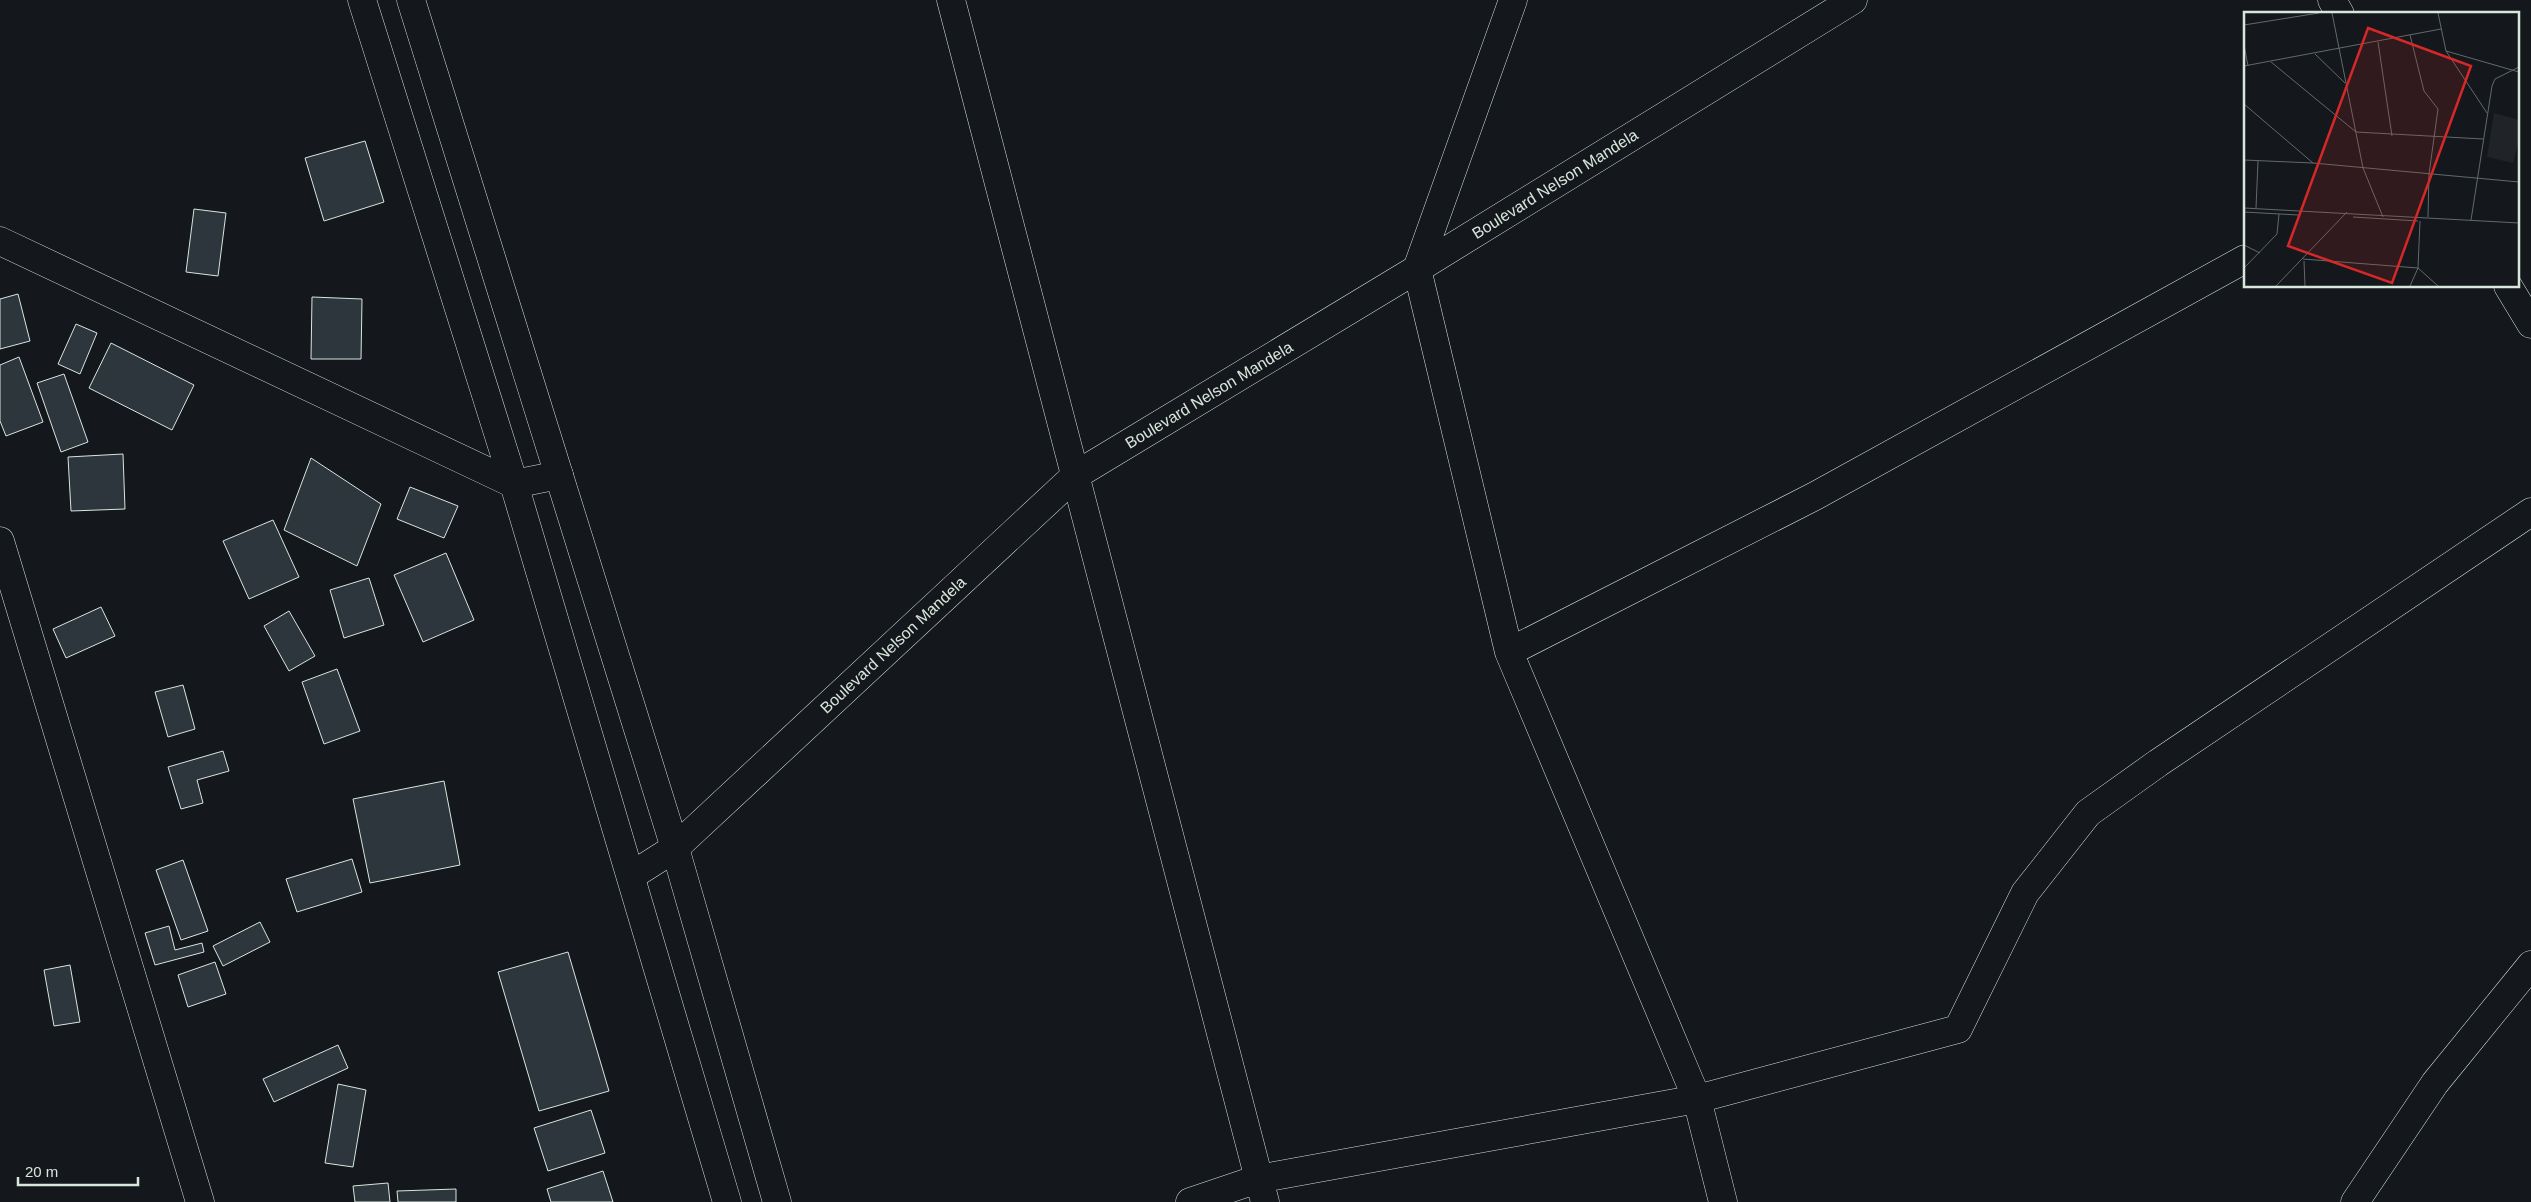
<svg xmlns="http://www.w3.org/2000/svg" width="2531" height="1202" font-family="Helvetica,sans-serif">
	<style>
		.building { fill: #2c363c; stroke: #d8e6dc }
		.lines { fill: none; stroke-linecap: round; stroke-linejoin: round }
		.minor-casing { stroke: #d8e6dc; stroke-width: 29 }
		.trunk-casing { stroke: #d8e6dc; stroke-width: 29 }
		.minor { stroke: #14181c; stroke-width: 28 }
		.trunk { stroke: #14181c; stroke-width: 28 }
		.labels { text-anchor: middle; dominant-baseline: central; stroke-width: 4; stroke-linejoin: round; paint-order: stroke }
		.street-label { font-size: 16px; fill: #d8e6dc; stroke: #14181c }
		.inset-road { fill: none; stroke: #626a69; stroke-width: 1 }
		.view { fill: #d62828; fill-opacity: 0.15; stroke: #d62828; stroke-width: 2.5 }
		.inset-edge { fill: none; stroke: #d8e6dc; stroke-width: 2.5 }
	</style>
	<rect width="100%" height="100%" fill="#14181c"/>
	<path class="building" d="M365,141L384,202L324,221L305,158Z
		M194,209L226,213L218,276L186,272Z
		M18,294L30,341L0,349V299Z
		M312,297L362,299L361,359H311Z
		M76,324L97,333L80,374L58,364Z
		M111,343L194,385L172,430L89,388Z
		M19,357L43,422L6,436L0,421V365Z
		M64,374L88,442L61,452L37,383Z
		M123,454L125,509L71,511L68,457Z
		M311,458L381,504L357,566L284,530Z
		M410,487L458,506L444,538L397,519Z
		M273,520L299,577L249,599L223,541Z
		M446,553L474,620L423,642L394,575Z
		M369,578L384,625L344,638L330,590Z
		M101,607L115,636L66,658L53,629Z
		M289,611L315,656L289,671L264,626Z
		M337,669L360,731L324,744L302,682Z
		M183,685L195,729L168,737L155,692Z
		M223,751L229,771L197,780L203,803L181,809L168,767Z
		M444,781L460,865L370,883L353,799Z
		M352,859L362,892L297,912L286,879Z
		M183,860L208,931L181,940L156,870Z
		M260,922L270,942L223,966L213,946Z
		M169,926L175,950L202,943L204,952L155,965L145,933Z
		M568,952L609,1091L539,1111L498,972Z
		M215,962L226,994L188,1007L178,975Z
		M70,965L80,1022L54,1026L44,970Z
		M338,1045L348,1068L274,1102L263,1079Z
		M338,1084L366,1090L353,1167L325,1163Z
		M591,1110L605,1153L548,1171L534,1128Z
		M603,1171L613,1202H551L547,1189Z
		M388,1183L390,1202H355L353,1186Z
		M456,1189V1202H398L397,1191Z"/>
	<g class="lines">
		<g class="minor-casing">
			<path id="minor" d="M951,0L1265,1202
				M1513,0L1417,269L1509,652L1697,1099L1723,1202
				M2332,0L2340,14
				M0,241L514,484L559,475
				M2508,286L2531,324
				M0,541L200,1202
				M1509,652L1815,496L2245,259
				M631,876L675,848L1076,475L1417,269L1853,0
				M1190,1202L1258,1179L1697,1099L1958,1029L2025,893L2088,813L2158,763L2531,512
				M2355,1202L2435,1083L2531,965"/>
		</g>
		<g class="trunk-casing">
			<path id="trunk" d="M362,0L514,484L727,1202
				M411,0L675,848L777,1202"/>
		</g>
		<use href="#minor" class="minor"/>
		<use href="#trunk" class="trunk"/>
	</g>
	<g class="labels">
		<g class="street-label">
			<text transform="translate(1555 184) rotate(-32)">Boulevard Nelson Mandela</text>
			<text transform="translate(1209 395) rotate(-31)">Boulevard Nelson Mandela</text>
			<text transform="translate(893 645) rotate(-43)">Boulevard Nelson Mandela</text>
		</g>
	</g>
	<g transform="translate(2244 12)">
		<rect width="275" height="275" fill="#14181c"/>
		<path d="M250,101L275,108V128L269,151L243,145Z" fill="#202428"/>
		<path class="inset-road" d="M88,1L119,156L139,205M194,1L202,39L243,101M0,13L75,1M166,23L180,79L194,97L185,162L184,205M134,30L148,124M0,33L4,54M202,39L275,60M71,42L101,71M27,50L112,120L239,127M0,54L197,17M0,92L69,151M0,148L69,151L275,170M0,196L275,211M12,196L14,149M0,200L54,203M109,205L174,209M227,208L248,74L251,67L275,55M0,233L16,241M59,247L174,256L194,274M60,249L61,274M0,256L33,222L35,202M32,274L103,200M166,274L174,256L176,209"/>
		<path class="view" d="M124,16L227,54L148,271L44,234Z"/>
		<rect width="275" height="275" class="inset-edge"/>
	</g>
	<path d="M18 1177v8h120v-8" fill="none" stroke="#d8e6dc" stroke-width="2.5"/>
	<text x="25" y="1177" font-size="15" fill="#d8e6dc" stroke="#14181c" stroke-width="4" paint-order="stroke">20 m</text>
</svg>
